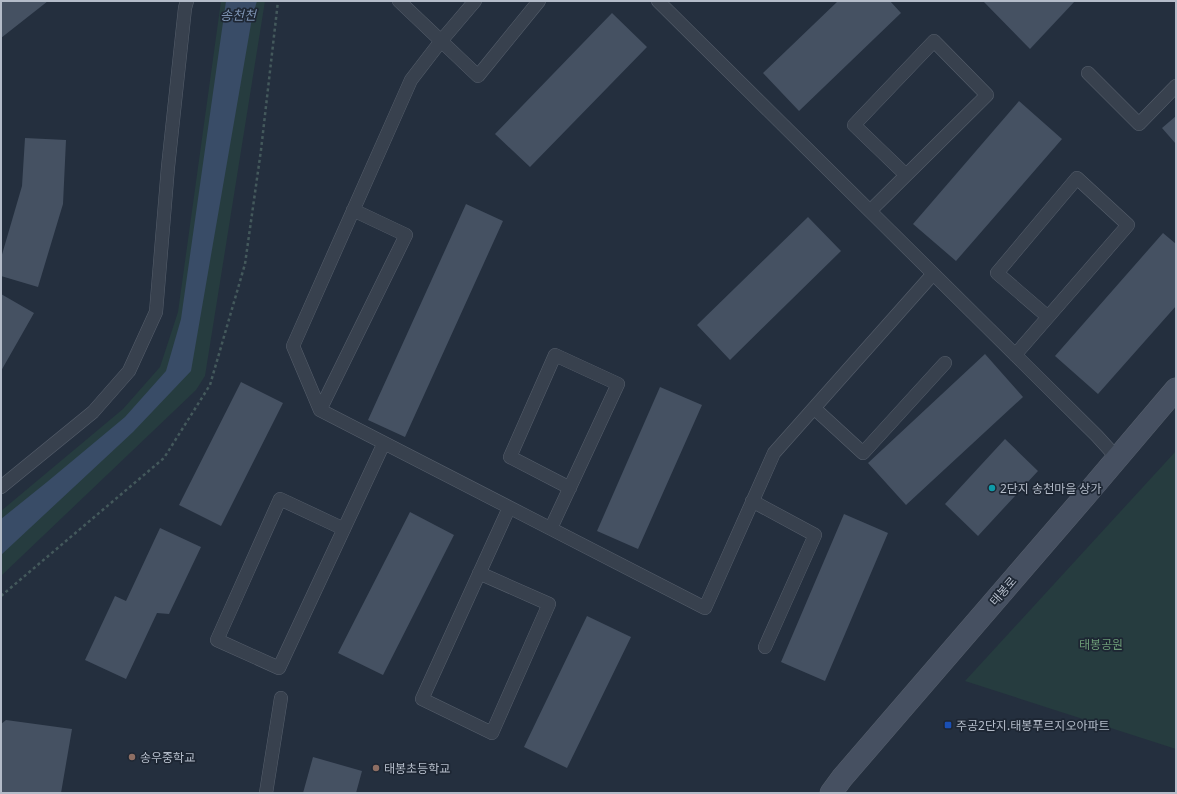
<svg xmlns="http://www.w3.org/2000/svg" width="1177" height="794" font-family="'Noto Sans','Noto Sans KR',sans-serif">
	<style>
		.green { fill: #263c3f }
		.water { fill: #394c67 }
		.building { fill: #455162 }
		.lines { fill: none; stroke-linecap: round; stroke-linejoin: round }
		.service-casing { stroke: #565f6c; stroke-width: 14 }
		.secondary-casing { stroke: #565f6c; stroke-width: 23 }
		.path { stroke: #44595c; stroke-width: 2.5; stroke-dasharray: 3 3; stroke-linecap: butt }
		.service { stroke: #38414e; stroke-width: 13 }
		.secondary { stroke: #465061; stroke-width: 22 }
		.culture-dot { fill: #0f9aa8; stroke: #1d2633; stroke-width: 1.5 }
		.transit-dot { fill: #1a4fb4; stroke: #1d2633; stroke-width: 1.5 }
		.education-dot { fill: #8d6e63; stroke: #1d2633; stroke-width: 1.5 }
		.labels { text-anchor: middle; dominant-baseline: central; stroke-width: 3.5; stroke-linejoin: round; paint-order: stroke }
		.poi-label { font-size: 12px; fill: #b4bcc9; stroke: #1d2633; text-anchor: start }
		.street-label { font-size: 12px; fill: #b4bcc9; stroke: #1d2633 }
		.park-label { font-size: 12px; fill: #6b9a76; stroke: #1d2633 }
		.water-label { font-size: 13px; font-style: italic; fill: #7c92b1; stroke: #1d2633 }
	</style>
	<rect width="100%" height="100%" fill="#242f3e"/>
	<path class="green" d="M221,1H265L205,376L196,390L1,576V511L123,409L160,367L178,312Z
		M1176,451V749L965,681Z"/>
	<path class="water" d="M226,1H257L252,18L191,371L133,432L1,555V519L47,482L125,417L166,371L181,319Z"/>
	<path class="building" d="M1,1H48L1,38Z
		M838,1H890L901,13L799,111L763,73Z
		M983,1H1075L1030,49Z
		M612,13L647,47L530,167L495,134Z
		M1019,101L1062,139L956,261L913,224Z
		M1176,116V144L1162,128Z
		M25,138L66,140L63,204L38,287L1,276V258L22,186Z
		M466,204L503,221L405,437L368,420Z
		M808,217L841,251L730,360L697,325Z
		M1163,233L1176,244V306L1098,394L1055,356Z
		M1,294L34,313L1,371Z
		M985,354L1023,397L906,505L868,463Z
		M241,382L283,403L221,526L179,505Z
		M660,387L702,405L638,549L597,531Z
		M1005,439L1038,471L978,536L945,504Z
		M410,512L454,535L383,675L338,653Z
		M844,514L888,533L825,681L781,662Z
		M160,528L201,547L169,614L157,613L126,679L85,660L115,596L126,601Z
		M587,616L631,637L567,768L524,747Z
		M6,720L72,729L61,793H1V724Z
		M313,757L362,771L356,793H303Z"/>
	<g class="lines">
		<g class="service-casing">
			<path id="service" d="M399,1L478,76L539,1
				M475,1L441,41L411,80L293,346L320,410L705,608L774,453L933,274
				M658,1L1097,436L1117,458
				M1088,73L1139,124L1176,86
				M870,211L987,95L934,41L854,125L906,175
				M1015,355L1128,225L1077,178L997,273L1048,317
				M814,408L863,453L945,363
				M320,410L406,235L353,210
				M1,487L93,412L129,371L156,312L168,167L185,8L187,1
				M752,501L815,535L765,647
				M551,528L618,384L555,355L510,457L570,488
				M344,529L280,499L217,640L279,668L384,443
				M479,573L549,604L492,733L422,699L509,508
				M266,793L281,698"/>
		</g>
		<g class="secondary-casing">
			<path id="secondary" d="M831,793L842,778L1086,495L1176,389"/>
		</g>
		<path class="path" d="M1,596L164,458L210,385L245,264L261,150L278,1"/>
		<use href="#service" class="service"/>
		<use href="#secondary" class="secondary"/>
	</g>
	<circle class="culture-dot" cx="992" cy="488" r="4"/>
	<rect class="transit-dot" x="944" y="721" width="8" height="8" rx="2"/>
	<g class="education-dot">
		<circle cx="132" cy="757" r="4"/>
		<circle cx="376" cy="768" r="4"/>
	</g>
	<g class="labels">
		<g class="poi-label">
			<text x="1000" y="488">2단지 송천마을 상가</text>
			<text x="956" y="725">주공2단지.태봉푸르지오아파트</text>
			<text x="140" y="757">송우중학교</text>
			<text x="384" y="768">태봉초등학교</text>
		</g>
		<g class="street-label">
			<text transform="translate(1003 591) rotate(-49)">태봉로</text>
		</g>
		<g class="park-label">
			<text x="1101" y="644">태봉공원</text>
		</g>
		<g class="water-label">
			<text x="238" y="15">송천천</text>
		</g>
	</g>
	<rect width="1177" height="794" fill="none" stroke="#b4bcc9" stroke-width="4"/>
</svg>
